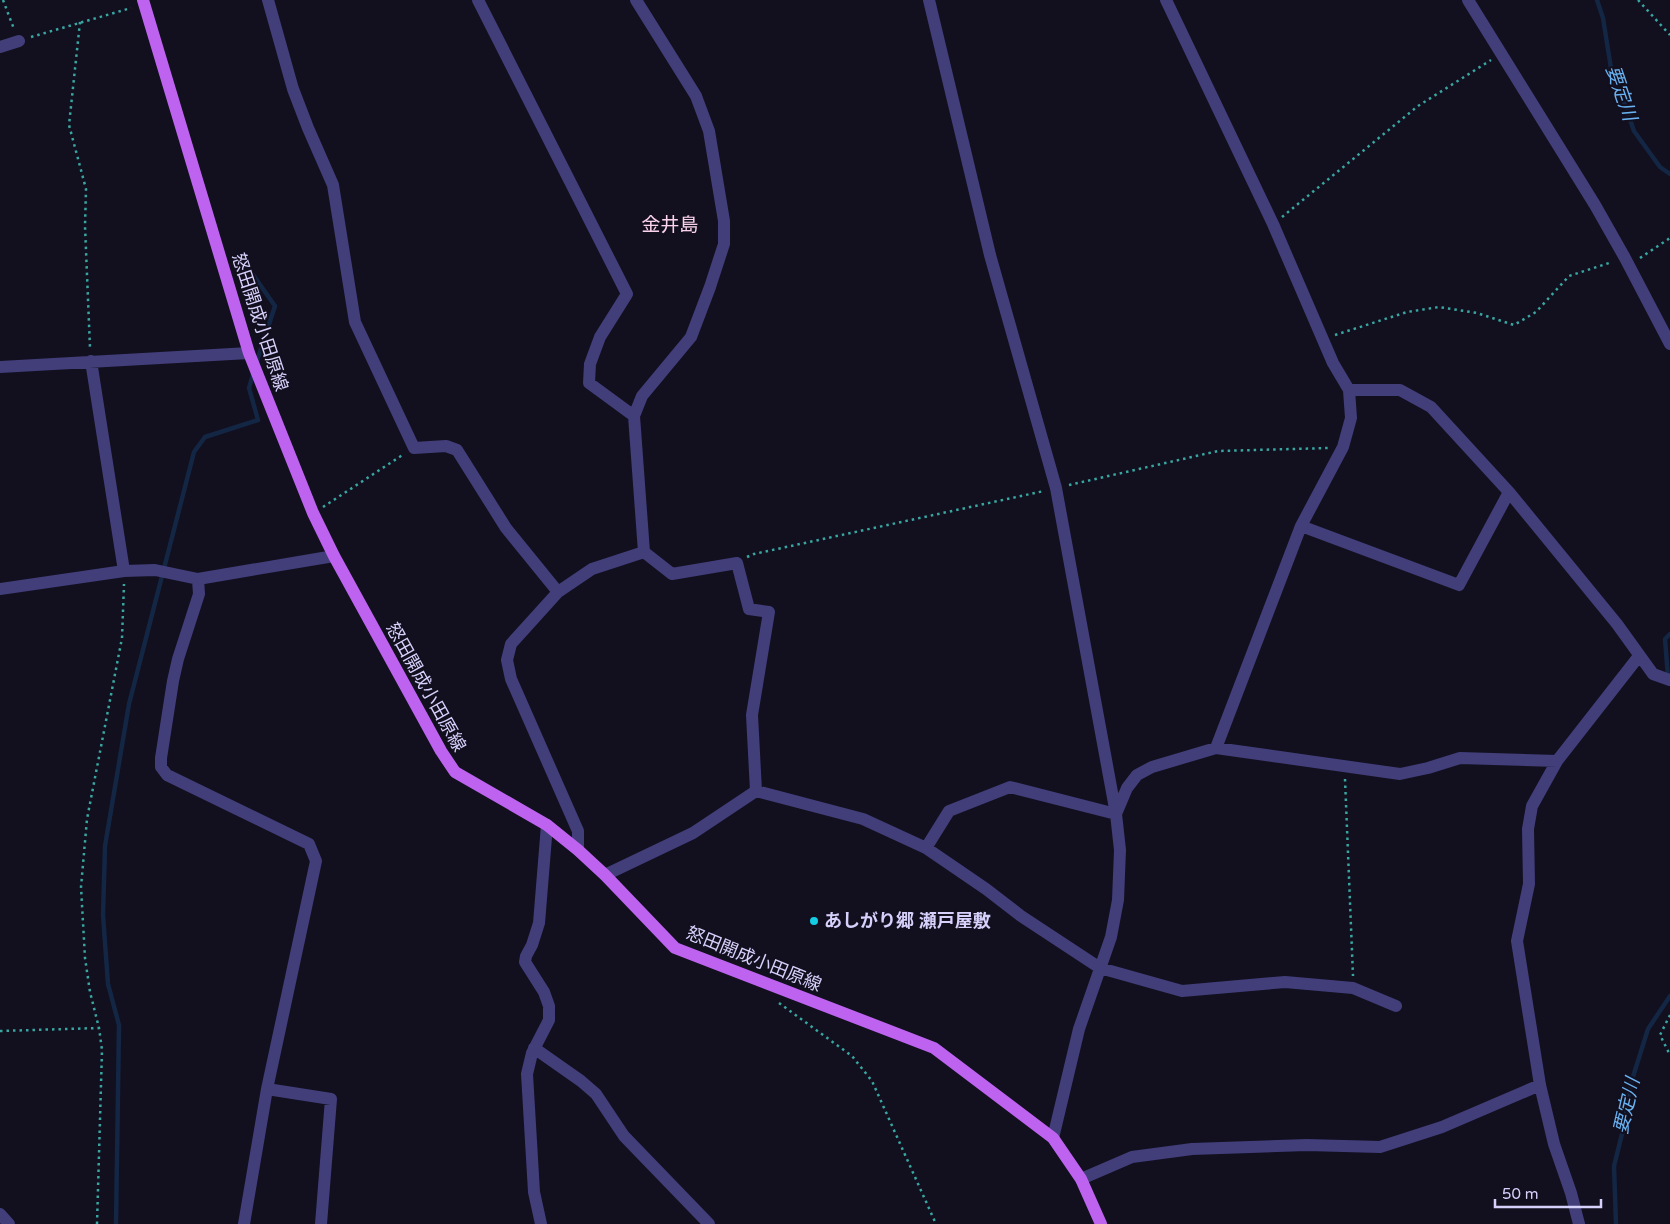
<svg xmlns="http://www.w3.org/2000/svg" width="1670" height="1224" font-family="'Varela Round','Noto Sans JP',sans-serif">
	<style>
		.lines { fill: none; stroke-linecap: round; stroke-linejoin: round }
		.stream { stroke: #132644; stroke-width: 4.5 }
		.path { stroke: #39a7a1; stroke-width: 2.5; stroke-dasharray: 2.5 4; stroke-linecap: butt }
		.minor { stroke: #413e7a; stroke-width: 12 }
		.major { stroke: #bd63f0; stroke-width: 12 }
		.poi-dot { fill: #15cde3; stroke: #120f1f; stroke-width: 2 }
		.labels { text-anchor: middle; dominant-baseline: central; stroke-width: 4; stroke-linejoin: round; paint-order: stroke }
		.street-label { font-size: 18px; fill: #d6d1fb; stroke: #120f1f }
		.poi-label { font-size: 18px; font-weight: bold; fill: #d6d1fb; stroke: #120f1f; text-anchor: start }
		.water-label { font-size: 19px; font-style: italic; fill: #69b1f1; stroke: #120f1f }
		.neighbourhood-label { font-size: 19px; fill: #fbd3ec; stroke: #120f1f }
	</style>
	<rect width="100%" height="100%" fill="#120f1f"/>
	<g class="lines">
		<path class="stream" d="M1597,0L1603,18L1613,81L1624,102L1634,131L1660,167L1670,174
			M239,255L275,306L256,364
			M1668,677L1665,639L1670,634
			M116,1224L119,1025L108,984L103,915L105,846L129,704L194,452L205,437L258,420L249,388L253,374
			M1616,1224L1614,1166L1624,1126L1631,1083L1648,1029L1670,996"/>
		<path class="path" d="M3,0L14,29
			M1638,0L1670,35
			M80,22L69,125L86,189L85,226L90,348
			M31,37L131,8
			M1282,217L1418,106L1491,60
			M1640,258L1670,238
			M1335,335L1407,312L1439,307L1477,313L1514,325L1536,312L1569,276L1612,262
			M1069,485L1218,451L1329,448
			M323,507L404,454
			M747,557L754,554L1044,491
			M1345,779L1353,976
			M779,1003L852,1056L872,1081L936,1224
			M1670,1015L1660,1035L1670,1055
			M0,1031L99,1028
			M97,1224L102,1050L99,1028L90,992L85,958L81,887L87,819L122,638L124,584"/>
		<path class="minor" d="M268,0L293,89L308,128L333,185L355,322L414,448L446,446L457,450L506,528L558,592
			M478,0L627,294L600,337L590,364L589,383L634,416
			M636,0L696,96L709,131L724,221V244L710,287L691,337L642,396L634,416L644,552L672,574L737,563L749,609L769,612L752,715L756,791
			M929,0L990,255L1056,488L1116,814L1120,850L1118,900L1111,937L1079,1029L1053,1138
			M1166,0L1273,224L1333,363L1349,390L1351,418L1343,447L1301,526L1216,748
			M1468,0L1595,205L1625,258L1670,344
			M0,47L19,41
			M91,361L124,571
			M0,367L249,353
			M1349,390H1400L1431,407L1509,492L1617,624L1653,674L1670,680
			M1301,526L1459,585L1509,492
			M198,579L199,594L178,659L173,681L161,758V767L167,775L309,844L316,861L267,1089L244,1224
			M0,589L124,571L155,570L198,579L334,556
			M1116,814L1127,788L1137,775L1152,767L1216,748L1400,774L1428,768L1460,758L1557,761
			M926,848L986,889L1021,916L1100,968L1182,991L1285,982L1353,988L1396,1006
			M578,850V831L511,679L507,660L511,644L558,592L592,569L644,552
			M605,875L693,833L756,791L863,819L926,848L949,811L1010,787L1116,814
			M534,1048L581,1081L596,1094L624,1136L709,1224
			M267,1089L331,1099L321,1224
			M1081,1179L1132,1157L1192,1149L1307,1145L1380,1147L1442,1127L1540,1085
			M0,1214L9,1224
			M541,1224L534,1192L527,1074L532,1053L549,1020V1006L544,992L525,962L526,956L532,945L539,923L547,825
			M1579,1224L1571,1193L1554,1144L1540,1085L1517,941L1529,884L1528,829L1532,806L1557,761L1639,656"/>
		<path class="major" d="M143,0L249,353L313,513L334,556L441,751L455,772L547,825L578,850L605,875L675,948L934,1048L1053,1138L1081,1179L1101,1224"/>
	</g>
	<circle class="poi-dot" cx="814" cy="921" r="5"/>
	<g class="labels">
		<g class="street-label">
			<text transform="translate(260 322) rotate(72)">怒田開成小田原線</text>
			<text transform="translate(426 687) rotate(61)">怒田開成小田原線</text>
			<text transform="translate(754 959) rotate(22)">怒田開成小田原線</text>
		</g>
		<g class="poi-label">
			<text x="824" y="921">あしがり郷 瀬戸屋敷</text>
		</g>
		<g class="water-label">
			<text transform="translate(1621 93) rotate(71)">要定川</text>
			<text transform="translate(1627 1106) rotate(-77)">要定川</text>
		</g>
		<g class="neighbourhood-label">
			<text x="670" y="225">金井島</text>
		</g>
	</g>
	<path d="M1495 1199v8h106v-8" fill="none" stroke="#d6d1fb" stroke-width="2.5"/>
	<text x="1502" y="1199" font-size="15" fill="#d6d1fb" stroke="#120f1f" stroke-width="4" paint-order="stroke">50 m</text>
</svg>
